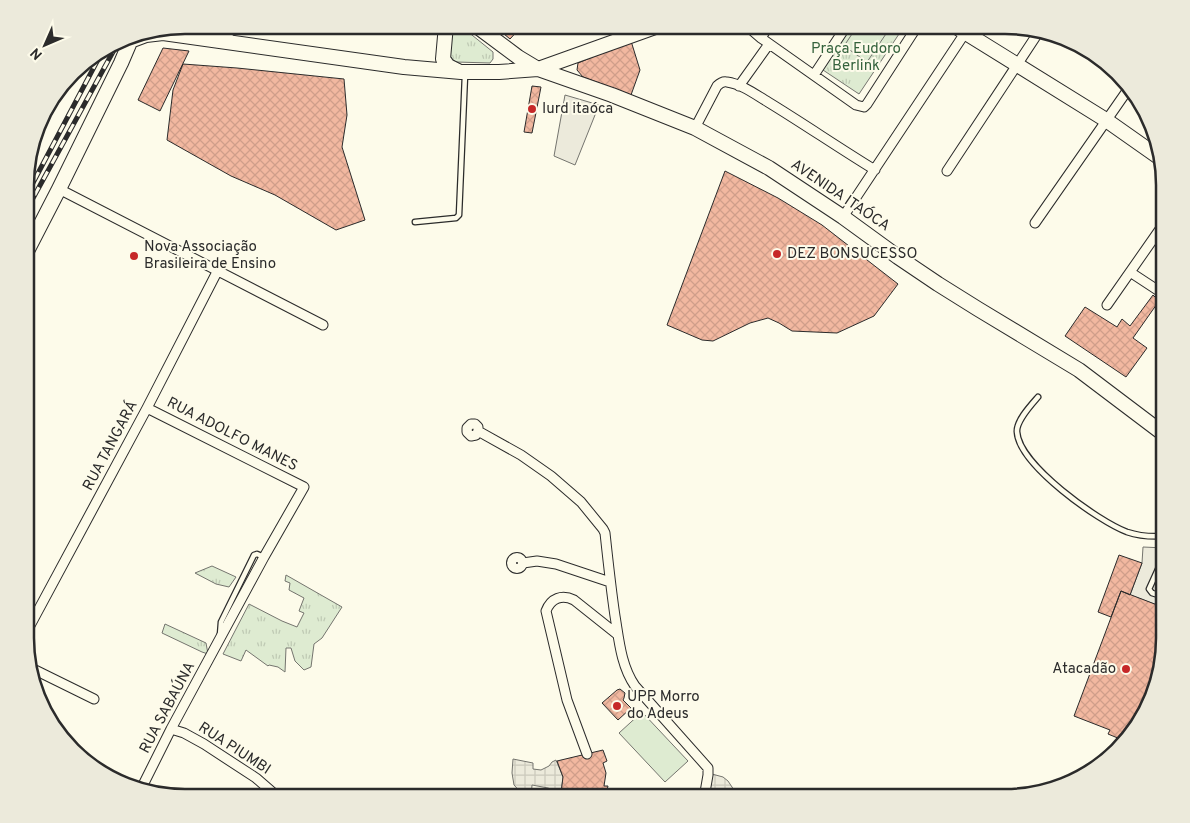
<svg xmlns="http://www.w3.org/2000/svg" width="1190" height="823" font-family="Overpass,sans-serif">
	<style>
		.grass { fill: url(#grass-tufts); stroke: #74746e }
		.pitch { fill: #deebd1; stroke: #74746e }
		.parking { fill: #eceadb; stroke: #74746e }
		.plaza { fill: url(#plaza-grid); stroke: #74746e }
		.building { fill: url(#building-cross-hatch); stroke: #2b2b2b }
		.lines { fill: none; stroke-linecap: round; stroke-linejoin: round }
		.lane-casing { stroke: #2b2b2b; stroke-width: 7 }
		.street-casing { stroke: #2b2b2b; stroke-width: 11 }
		.secondary-casing { stroke: #2b2b2b; stroke-width: 16 }
		.lane { stroke: #fdfbea; stroke-width: 4.5 }
		.street { stroke: #fdfbea; stroke-width: 9 }
		.secondary { stroke: #fdfbea; stroke-width: 14 }
		.rail-casing { stroke: #2b2b2b; stroke-width: 5 }
		.rail { stroke: #fdfbea; stroke-width: 3; stroke-dasharray: 9; stroke-linecap: butt }
		.poi-dot { fill: #c62828; stroke: #fdfbea; stroke-width: 2 }
		.labels { text-anchor: middle; dominant-baseline: central; stroke-width: 4; stroke-linejoin: round; paint-order: stroke }
		.park-label { font-size: 15px; fill: #34623c; stroke: #fdfbea }
		.poi-label { font-size: 15px; fill: #2b2b2b; stroke: #fdfbea; text-anchor: start }
		.street-label { font-size: 15px; fill: #2b2b2b; stroke: #fdfbea }
		.rim { fill: none; stroke: #2b2b2b; stroke-width: 2.5 }
	</style>
	<defs>
		<pattern id="grass-tufts" width="24" height="20" patternUnits="userSpaceOnUse" patternTransform="scale(1.25)"><rect width="24" height="20" fill="#deebd1"/><path d="M3 7l-1-3M5 7V3M7 7l1-3M15 17l-1-3M17 17v-4M19 17l1-3" fill="none" stroke="#bfcab4"/></pattern>
		<pattern id="plaza-grid" width="8" height="8" patternUnits="userSpaceOnUse" patternTransform="scale(1.25)"><rect width="8" height="8" fill="#eceadb"/><path d="M0 4h8M4 0v8" fill="none" stroke="#cbc9bc"/></pattern>
		<pattern id="building-cross-hatch" width="8" height="8" patternUnits="userSpaceOnUse" patternTransform="scale(1.25)"><rect width="8" height="8" fill="#f2b8a0"/><path d="M0 0l8 8M0 8l8-8" fill="none" stroke="#d09e8a"/></pattern>
	</defs>
	<rect width="100%" height="100%" fill="#fdfbea"/>
	<path class="grass" d="M851,25H905L859,94L823,70L824,65Z
		M462,27L493,52V59L490,63L456,62L452,59L450,56C451,45 448,30 462,27Z
		M212,566L236,577L229,587L216,584L195,573Z
		M286,575L342,607L322,638L314,644L311,667L304,670L295,661L291,648H286L285,672L278,667L269,665L268,666L246,650L241,661L223,654L249,604L282,621L297,627L304,613L299,611L304,598L289,590L290,583L285,581Z
		M165,624L206,643L208,654L202,652L162,633Z"/>
	<path class="pitch" d="M858,25H892L867,62L844,46Z
		M642,712L688,761L665,782L619,733Z"/>
	<path class="parking" d="M565,95L599,105L575,165L554,156Z
		M1143,547L1165,548V608L1130,595L1142,563Z"/>
	<path class="plaza" d="M513,759L533,763V769L541,770L549,766L552,762L556,760L563,777L561,793L548,788L532,785L531,798H526L514,785L512,773Z
		M712,774L723,777L728,781L734,790L737,798H704L708,775Z"/>
	<path class="building" d="M185,25H202V29L184,27Z
		M203,25H227V32L202,29Z
		M511,25H531L528,29L522,26L510,39L504,34Z
		M631,41L640,70L631,95L583,77L577,70L578,63Z
		M163,48L189,51L160,111L138,100Z
		M183,64L237,68L344,79L347,115L342,147L365,220L336,230L275,195L231,176L167,140L173,90Z
		M532,86L541,87L532,133L524,132Z
		M725,171L778,198L822,225L898,284L874,316L837,333L792,331L779,323L768,318L750,323L713,341L702,340L667,325Z
		M1153,295L1159,301L1133,338L1147,348L1126,377L1065,336L1085,307L1117,327L1122,319L1130,326Z
		M1119,555L1142,563L1130,595L1121,591L1111,617L1098,612Z
		M1121,591L1165,608V648L1156,690L1132,735L1125,741L1108,734L1110,730L1074,716Z
		M620,689L625,693L624,698L623,700L631,708L618,720L602,703L617,690Z
		M603,750L607,761L603,763L606,773L604,786H608L605,798L561,793L563,777L557,761Z"/>
	<g class="lines">
		<g class="lane-casing">
			<path id="lane" d="M415,222L456,218L459,215L465,75
				M1038,397C1031,405 1016,421 1017,432C1019,465 1098,521 1127,532C1139,536 1152,537 1165,536
				M1165,563H1163L1159,567L1149,589L1152,593L1165,597
				M220,635L221,622L254,555L257,554L264,557"/>
		</g>
		<g class="street-casing">
			<path id="street" d="M746,25L761,38L856,105L864,107L867,104L918,25
				M761,38L769,25
				M227,42L230,25
				M814,75L847,25
				M739,86L769,44
				M695,128L717,86C720,83 723,81 727,82C742,84 756,95 768,102C804,124 839,148 875,170
				M947,171L1040,30
				M59,189L323,325
				M843,217L965,33
				M1035,223L1129,88
				M1130,272L1165,295
				M1107,305L1165,222
				M478,431L476,435L471,436L467,432V428L471,424H475L478,427V431L521,455L551,476L581,502L603,529L605,533C608,561 611,589 615,616C619,640 621,666 635,686L708,768V775L704,798
				M511.5 563a5.5 5.5 0 1 1 11 0a5.5 5.5 0 1 1-11 0Z
				M523,563L537,561L556,564L610,582
				M26,633L147,408L218,270
				M29,667L94,699
				M171,729L184,733L204,744L256,778L279,798
				M587,754L567,700L546,611C551,598 562,594 574,600L618,635
				M140,791L171,729L264,557L304,487L147,408"/>
		</g>
		<g class="secondary-casing">
			<path id="secondary" d="M446,25L443,59L448,66L458,71
				M475,25L518,57L538,69L612,95L695,128L769,168L843,217L898,257L938,284L978,309L1079,370L1165,435
				M953,25L1106,120L1160,158
				M130,41L146,35L163,33L404,67L461,72H499L538,69L661,25
				M26,253L59,189L121,63L133,35"/>
		</g>
		<use href="#lane" class="lane"/>
		<use href="#street" class="street"/>
		<use href="#secondary" class="secondary"/>
		<g class="rail-casing">
			<path id="rail" d="M26,196L103,50
				M26,211L120,39"/>
		</g>
		<use href="#rail" class="rail"/>
	</g>
	<g class="poi-dot">
		<circle cx="532" cy="109" r="5"/>
		<circle cx="777" cy="254" r="5"/>
		<circle cx="134" cy="256" r="5"/>
		<circle cx="1126" cy="669" r="5"/>
		<circle cx="617" cy="706" r="5"/>
	</g>
	<g class="labels">
		<g class="park-label">
			<text x="856" y="49">Praça Eudoro<tspan x="856" dy="17">Berlink</tspan></text>
		</g>
		<g class="poi-label">
			<text x="542" y="109">Iurd itaóca</text>
			<text x="144" y="247">Nova Associação<tspan x="144" dy="17">Brasileira de Ensino</tspan></text>
			<text x="787" y="254">DEZ BONSUCESSO</text>
			<text x="1116" y="669" text-anchor="end">Atacadão</text>
			<text x="627" y="697">UPP Morro<tspan x="627" dy="17">do Adeus</tspan></text>
		</g>
		<g class="street-label">
			<text transform="translate(840 196) rotate(34)">AVENIDA ITAÓCA</text>
			<text transform="translate(232 435) rotate(27)">RUA ADOLFO MANES</text>
			<text transform="translate(111 446) rotate(-62)">RUA TANGARÁ</text>
			<text transform="translate(168 708) rotate(-62)">RUA SABAÚNA</text>
			<text transform="translate(234 749) rotate(33)">RUA PIUMBI</text>
		</g>
	</g>
	<path d="M0 0H1190V823H0ZM185 34H1005A151 151 0 0 1 1156 185V638A151 151 0 0 1 1005 789H185A151 151 0 0 1 34 638V185A151 151 0 0 1 185 34Z" fill="#eceadb" fill-rule="evenodd"/>
	<path class="rim" d="M185 34H1005A151 151 0 0 1 1156 185V638A151 151 0 0 1 1005 789H185A151 151 0 0 1 34 638V185A151 151 0 0 1 185 34Z"/>
	<g transform="translate(45 45) rotate(225)" stroke="#fdfbea" stroke-width="4" paint-order="stroke">
	<path d="M0-4L9 19L0 12L-9 19Z" fill="#2b2b2b"/>
	<text y="-8" font-size="14" font-weight="bold" text-anchor="middle" fill="#2b2b2b">N</text>
	</g>
</svg>
